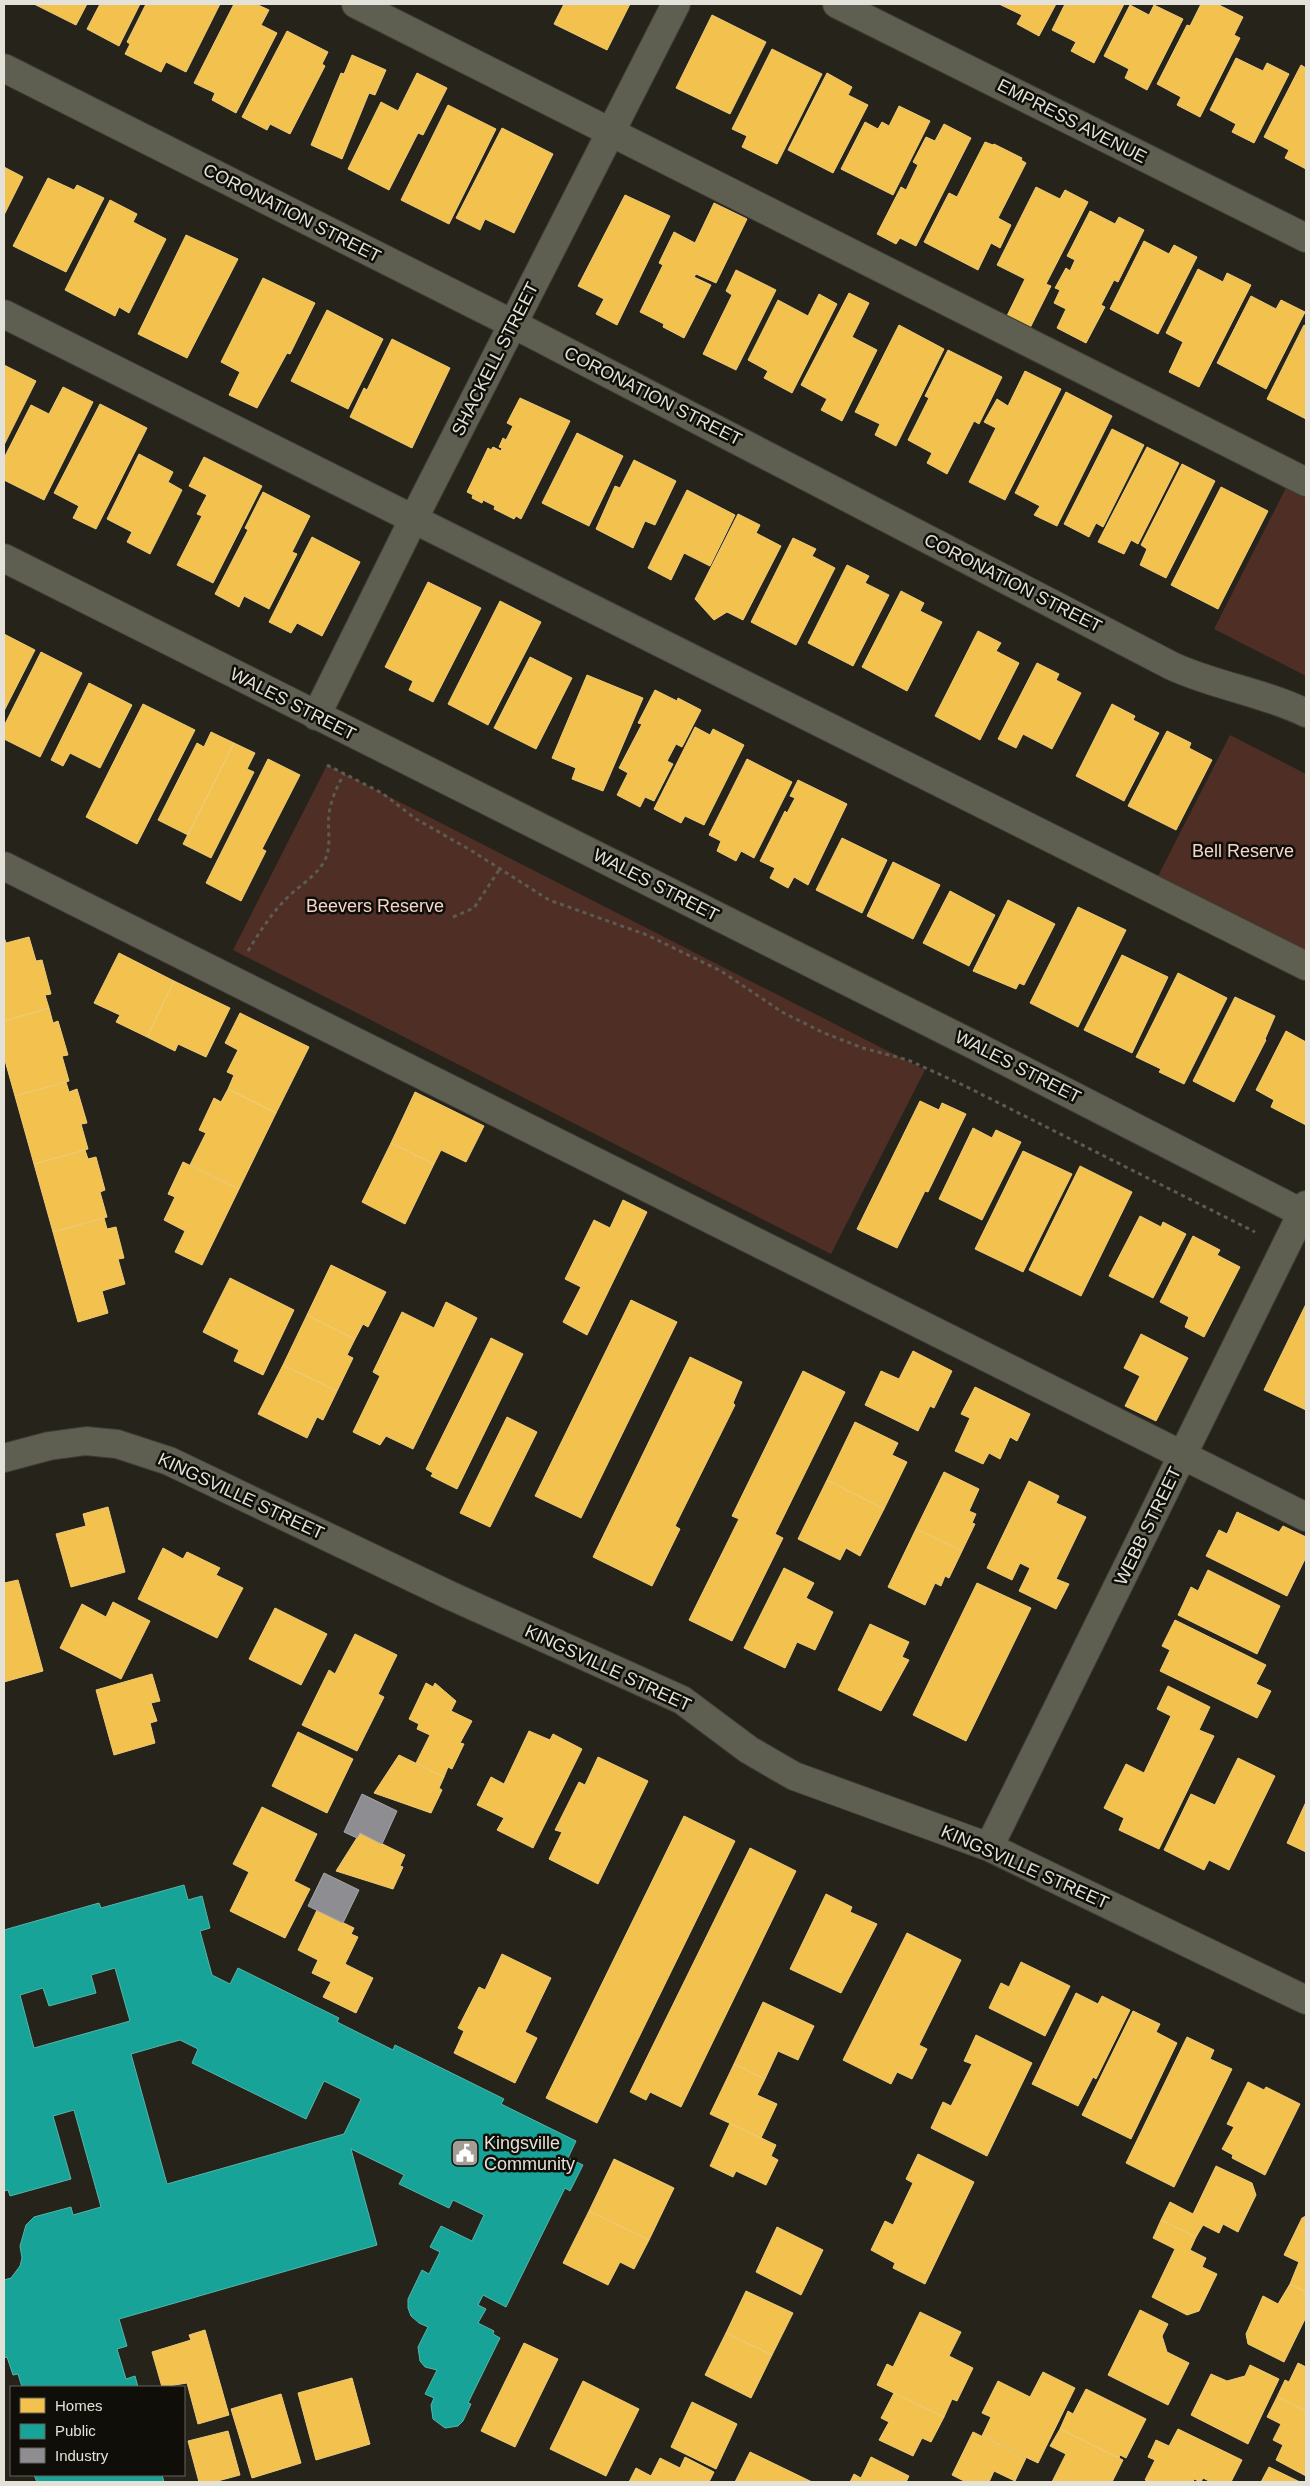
<svg xmlns="http://www.w3.org/2000/svg" width="1310" height="2486" font-family="Helvetica,sans-serif">
	<style>
		.green { fill: #4e2e25 }
		.homes { fill: #f2c14e; stroke: #eecb77 }
		.public { fill: #17a398; stroke: #54b6ab; fill-rule: evenodd }
		.industry { fill: #8d8d92; stroke: #a7a6a7 }
		.lines { fill: none; stroke-linecap: round; stroke-linejoin: round }
		.minor-casing { stroke: #403d36; stroke-width: 30 }
		.path { stroke: #5c5b52; stroke-width: 3; stroke-dasharray: 4 4; stroke-linecap: butt }
		.minor { stroke: #5e5e51; stroke-width: 28 }
		.labels { text-anchor: middle; dominant-baseline: central; stroke-width: 5; stroke-linejoin: round; paint-order: stroke }
		.street-label { font-size: 18px; fill: #e4e1d8; stroke: #100e08 }
		.park-label { font-size: 18px; fill: #f5d4ca; stroke: #100e08 }
		.poi-label { font-size: 18px; fill: #e4e1d8; stroke: #100e08; text-anchor: start }
	</style>
	<rect width="100%" height="100%" fill="#26231b"/>
	<path class="green" d="M1288,484L1306,493V676L1214,629Z
		M1230,735L1306,774V954L1157,878Z
		M327,765L925,1070L831,1254L233,950Z"/>
	<path class="homes" d="M34,4H87L76,25Z
		M100,4H140L119,46L87,29Z
		M146,4H220L186,72L166,62L161,72L125,54L130,44L127,42Z
		M234,4H256L269,10L261,25L277,33L236,113L212,100L215,93L194,83Z
		M564,4H630L607,50L554,24Z
		M999,4H1056L1039,36L1017,24L1022,15Z
		M1065,4H1124L1094,63L1071,51L1076,42L1052,30Z
		M1201,4H1217L1243,17L1234,35L1240,38L1200,117L1177,105L1181,97L1157,84L1187,25L1190,26Z
		M1130,5L1149,15L1154,5L1183,19L1147,90L1125,78L1129,69L1104,56Z
		M712,15L766,42L730,114L676,88Z
		M287,31L328,52L322,64L325,66L290,134L270,124L267,130L242,117Z
		M772,49L822,74L777,164L742,147L747,136L732,129Z
		M352,55L386,70L375,95L369,93L342,159L311,145L341,73L344,74Z
		M1236,58L1263,71L1267,63L1289,74L1254,143L1232,132L1236,124L1210,110Z
		M1301,65L1306,68V169L1285,158L1289,150L1264,137Z
		M417,73L447,88L423,135L418,133L389,190L348,169L381,102L398,111Z
		M827,73L852,87L848,95L868,105L833,173L788,150Z
		M448,105L496,129L449,224L401,200Z
		M899,106L930,121L893,195L841,169L865,122L878,129L882,122L889,126Z
		M944,124L971,138L916,246L900,238L896,244L877,234L901,187L906,190L918,165L913,162L926,137L935,141Z
		M502,128L553,154L514,233L485,219L480,230L456,218Z
		M985,142L993,145L994,144L1022,158L1021,160L1026,163L998,218L1011,225L1000,248L991,243L978,270L924,242L949,193L957,197Z
		M4,167L23,177L4,215Z
		M48,178L74,190L77,185L104,198L66,272L13,246Z
		M1036,187L1060,199L1065,190L1088,202L1046,284L1051,286L1027,334L1004,322L1025,279L997,265Z
		M625,195L670,216L617,325L596,314L604,299L578,286Z
		M110,200L137,214L133,222L166,239L129,313L119,307L115,316L65,290Z
		M714,203L747,219L716,283L696,274L694,277L711,285L684,338L663,327L664,324L640,312L663,265L659,263L674,232L695,243Z
		M1090,211L1115,224L1119,217L1144,230L1118,282L1114,280L1101,305L1105,307L1086,343L1057,328L1066,309L1054,303L1060,290L1055,288L1066,268L1070,271L1075,260L1067,256Z
		M186,235L238,259L187,358L138,334Z
		M1144,241L1169,254L1174,245L1197,257L1158,334L1110,309Z
		M1198,269L1223,282L1227,273L1251,285L1199,387L1169,372L1183,342L1166,333Z
		M736,270L776,290L736,370L703,354L732,295L726,291Z
		M263,278L315,303L290,354L287,353L257,408L229,395L240,372L221,362Z
		M849,293L869,303L852,337L877,350L842,421L821,410L827,399L801,385Z
		M819,294L837,304L792,393L764,378L768,371L748,360L778,300L808,316Z
		M1251,296L1276,309L1281,300L1305,312L1266,389L1217,363Z
		M327,310L383,339L348,409L291,381Z
		M899,325L944,349L896,446L875,435L880,424L855,412Z
		M1304,325L1306,326V419L1267,399Z
		M392,339L450,368L412,448L350,417L364,388L367,390Z
		M948,350L1002,377L979,424L974,421L947,474L927,463L932,453L908,440L929,398L925,396Z
		M4,365L36,381L4,445Z
		M1025,371L1061,389L1005,500L969,482L996,428L984,422L997,399L1008,406Z
		M63,387L93,402L44,500L4,480V458L31,405L49,414Z
		M1066,392L1112,416L1057,526L1034,515L1040,506L1015,493Z
		M520,398L570,421L521,519L516,516L514,519L494,509L495,506L483,500L482,503L472,498L473,495L467,492L488,448L491,450L493,447L501,451L502,448L499,447L503,438L506,440L513,426L507,423Z
		M100,404L147,428L96,529L73,518L79,506L54,493Z
		M1112,429L1144,445L1103,527L1096,523L1089,537L1064,524Z
		M577,433L623,456L589,526L542,503Z
		M1147,447L1179,463L1138,544L1131,540L1124,554L1098,542Z
		M139,454L173,472L168,482L182,490L150,554L127,542L132,532L107,519Z
		M204,457L262,486L213,583L177,565L202,516L197,514L207,495L189,486Z
		M634,460L676,481L655,525L645,521L633,548L596,529L615,486L620,488Z
		M1182,464L1215,481L1166,578L1140,565L1147,549L1141,545Z
		M1221,487L1268,511L1218,609L1171,585Z
		M687,490L735,515L710,566L684,553L671,580L648,568Z
		M263,492L310,516L292,552L297,554L269,609L244,596L239,607L215,594L248,530L245,528Z
		M738,514L760,525L756,533L781,546L743,620L727,612L714,620L695,599Z
		M312,537L360,562L322,636L297,623L291,633L269,622Z
		M793,538L816,549L812,556L835,568L796,645L751,622Z
		M847,565L869,576L865,583L889,595L853,666L808,643Z
		M428,582L481,608L433,702L409,690L413,681L385,667Z
		M901,591L924,603L920,611L942,622L907,691L862,667Z
		M500,601L541,622L488,725L448,704Z
		M978,631L1001,643L996,651L1019,663L980,740L935,716Z
		M4,634L35,650L4,711Z
		M41,652L82,673L40,757L4,739V726Z
		M530,657L572,678L536,749L494,728Z
		M1037,663L1059,674L1056,680L1081,693L1052,749L1023,734L1016,748L998,739Z
		M587,675L643,698L603,791L572,779L576,768L552,758Z
		M89,683L132,705L100,768L70,753L63,766L51,760Z
		M655,690L677,701L678,698L701,710L682,747L676,744L667,761L673,764L654,801L645,797L640,807L617,795L628,773L619,768L642,724L638,723Z
		M143,704L195,730L137,844L86,817Z
		M1112,704L1135,716L1133,720L1159,733L1124,801L1076,776Z
		M695,727L710,735L713,729L744,745L704,825L685,816L681,823L654,809Z
		M1167,731L1191,743L1189,748L1212,760L1176,830L1128,806Z
		M211,732L234,743L188,835L158,820L197,743L204,747Z
		M234,743L255,753L247,769L254,772L211,858L183,844Z
		M268,759L300,775L262,849L266,851L241,901L206,883Z
		M747,759L792,782L754,858L741,851L736,861L717,851L721,841L709,835Z
		M798,780L847,804L808,885L794,877L788,888L770,878L775,868L760,861L785,811L787,813L795,798L790,796Z
		M842,838L887,860L862,913L816,890Z
		M893,862L940,885L913,939L867,916Z
		M950,891L995,915L969,966L923,943Z
		M1008,900L1055,924L1024,985L1019,983L1016,989L973,971Z
		M1078,907L1126,930L1078,1027L1030,1003Z
		M4,937L6,943L29,937L36,961L42,960L51,994L45,995L49,1008L4,1021Z
		M119,953L174,981L147,1037L116,1022L120,1015L94,1003Z
		M1122,955L1168,977L1132,1053L1084,1030Z
		M1178,973L1227,998L1184,1084L1159,1072L1161,1069L1136,1057Z
		M174,981L230,1008L206,1057L178,1044L175,1051L147,1037Z
		M1235,997L1275,1016L1265,1039L1266,1040L1234,1102L1193,1081Z
		M49,1008L53,1023L58,1021L68,1055L62,1056L69,1081L15,1096L4,1057V1021Z
		M240,1013L309,1047L276,1113L228,1089L234,1075L227,1072L238,1050L225,1043Z
		M1286,1031L1306,1042V1125L1271,1107L1274,1100L1256,1090Z
		M66,1082L69,1092L77,1089L87,1123L81,1124L88,1149L34,1164L15,1096Z
		M228,1089L276,1113L239,1189L190,1165L206,1133L199,1130L214,1098L221,1102Z
		M415,1092L484,1126L466,1162L441,1150L434,1164L391,1143Z
		M920,1101L939,1110L942,1103L966,1114L928,1192L925,1191L897,1248L857,1229Z
		M973,1128L992,1138L996,1130L1021,1142L982,1220L939,1199Z
		M391,1143L434,1164L405,1224L362,1202Z
		M85,1150L88,1159L96,1157L105,1190L100,1192L107,1217L53,1232L34,1164Z
		M1023,1151L1072,1174L1023,1272L975,1249Z
		M183,1162L239,1189L202,1265L175,1252L185,1231L164,1220L175,1197L168,1194Z
		M1080,1166L1132,1192L1081,1296L1029,1270Z
		M623,1200L647,1212L587,1335L563,1322L581,1287L565,1279L594,1220L610,1228Z
		M1140,1216L1161,1227L1163,1222L1186,1234L1153,1298L1109,1276Z
		M104,1218L107,1229L116,1227L124,1258L118,1259L125,1284L102,1291L108,1313L78,1322L53,1232Z
		M1193,1236L1220,1250L1217,1255L1240,1267L1204,1337L1185,1327L1189,1317L1160,1302Z
		M331,1265L386,1292L368,1327L363,1324L355,1339L307,1315Z
		M230,1278L294,1310L263,1375L234,1361L239,1350L203,1332Z
		M631,1300L677,1322L581,1518L535,1496Z
		M446,1302L477,1318L413,1449L386,1436L380,1445L353,1432L380,1376L373,1372L402,1312L434,1328Z
		M1306,1304V1410L1264,1390Z
		M307,1315L355,1339L347,1355L353,1358L337,1391L283,1365Z
		M1141,1334L1188,1358L1156,1421L1125,1406L1140,1376L1124,1368Z
		M491,1338L523,1354L457,1489L431,1476L433,1473L426,1469Z
		M913,1351L952,1371L934,1408L930,1406L918,1431L865,1405L881,1371L899,1379Z
		M690,1357L742,1382L733,1403L735,1405L675,1526L680,1529L652,1586L593,1557Z
		M283,1365L337,1391L323,1420L317,1417L307,1438L258,1414Z
		M803,1371L845,1392L775,1534L783,1538L732,1641L689,1620L739,1519L732,1516Z
		M975,1387L1030,1414L1017,1441L1010,1437L1000,1459L989,1453L983,1464L955,1451L970,1418L961,1414Z
		M507,1417L537,1432L490,1527L460,1513Z
		M855,1422L898,1443L892,1455L907,1462L884,1509L827,1480Z
		M944,1472L979,1489L969,1511L976,1514L972,1523L975,1524L962,1551L916,1529Z
		M827,1480L884,1509L860,1556L846,1548L840,1560L798,1539Z
		M1029,1481L1059,1496L1056,1503L1086,1517L1056,1579L1069,1584L1056,1609L1019,1591L1030,1568L1020,1563L1012,1580L987,1568Z
		M108,1507L125,1572L71,1587L56,1534L86,1526L83,1514Z
		M1237,1512L1279,1532L1283,1526L1306,1537V1557L1287,1596L1206,1556L1219,1530L1227,1534Z
		M916,1529L962,1551L949,1578L945,1576L941,1586L935,1583L925,1605L888,1587Z
		M163,1548L183,1559L187,1552L220,1568L216,1575L243,1588L217,1638L138,1599Z
		M784,1568L814,1583L806,1598L833,1612L815,1650L797,1642L785,1668L744,1648Z
		M1208,1570L1280,1606L1257,1654L1178,1615L1191,1587L1198,1591Z
		M18,1580L43,1671L4,1682V1583Z
		M977,1583L1031,1608L966,1741L913,1715Z
		M113,1602L150,1621L121,1679L60,1648L82,1604L106,1617Z
		M275,1608L327,1634L301,1685L249,1659Z
		M1175,1620L1266,1665L1256,1684L1271,1691L1257,1718L1160,1671L1170,1650L1162,1646Z
		M870,1624L909,1642L902,1657L909,1660L881,1711L838,1690Z
		M355,1634L397,1655L378,1694L384,1697L357,1751L302,1725L329,1670L335,1674Z
		M152,1674L160,1701L151,1703L157,1721L150,1723L155,1743L114,1755L96,1690Z
		M426,1683L433,1687L435,1683L456,1701L451,1711L472,1721L460,1743L464,1744L452,1769L448,1767L444,1777L416,1763L430,1735L417,1729L419,1724L409,1719Z
		M1168,1686L1210,1707L1199,1730L1214,1736L1159,1849L1119,1830L1124,1818L1104,1808L1126,1764L1144,1773L1171,1716L1157,1709Z
		M529,1731L550,1740L553,1734L582,1749L533,1848L497,1830L504,1818L477,1805L491,1777L504,1784Z
		M298,1732L353,1759L327,1813L272,1786Z
		M399,1755L444,1777L439,1788L442,1790L431,1813L374,1793Z
		M598,1757L648,1781L598,1884L549,1859L562,1832L555,1830L579,1782L585,1785Z
		M1238,1758L1275,1776L1229,1870L1209,1860L1204,1870L1164,1850L1191,1794L1215,1805Z
		M1306,1802V1852L1287,1843Z
		M262,1807L317,1834L294,1881L310,1889L285,1938L230,1911L249,1872L233,1864Z
		M684,1816L735,1841L597,2123L546,2098Z
		M360,1833L405,1855L400,1866L403,1867L393,1889L336,1871Z
		M750,1848L796,1871L681,2107L650,2092L646,2100L630,2092Z
		M826,1894L852,1907L850,1912L877,1924L841,1993L790,1969Z
		M317,1910L354,1928L351,1934L358,1937L345,1964L373,1978L356,2013L323,1997L331,1982L312,1973L318,1960L298,1950Z
		M907,1933L961,1960L919,2045L927,2049L912,2079L897,2072L891,2084L843,2060Z
		M502,1954L551,1978L525,2032L537,2038L515,2083L454,2053L464,2031L458,2028L479,1987L485,1990Z
		M1021,1962L1070,1986L1045,2036L989,2008L1001,1983L1009,1987Z
		M1076,1993L1098,2004L1102,1996L1130,2010L1096,2079L1093,2077L1078,2106L1032,2084Z
		M763,2002L814,2026L798,2060L778,2051L765,2079L734,2064Z
		M1133,2011L1160,2024L1156,2032L1177,2043L1131,2139L1082,2115Z
		M976,2035L1032,2063L987,2156L931,2128L943,2102L951,2106L972,2064L964,2061Z
		M1187,2037L1214,2050L1210,2059L1232,2069L1174,2187L1126,2163Z
		M734,2064L765,2079L757,2095L777,2104L761,2138L710,2114Z
		M1248,2082L1264,2090L1266,2087L1300,2104L1265,2175L1232,2158L1233,2155L1222,2149L1234,2127L1227,2124Z
		M730,2123L776,2145L771,2156L778,2160L766,2185L736,2171L733,2177L710,2166Z
		M918,2154L974,2182L925,2284L893,2268L895,2263L871,2250L885,2221L893,2225L913,2183L906,2179Z
		M614,2159L674,2188L649,2240L589,2211Z
		M1216,2166L1252,2183L1256,2195L1238,2232L1223,2224L1219,2233L1203,2225L1196,2237L1161,2220L1170,2202L1193,2214Z
		M589,2211L649,2240L634,2269L620,2262L608,2285L563,2263Z
		M1306,2216V2292L1290,2284L1299,2262L1284,2255L1302,2218Z
		M1161,2220L1196,2237L1190,2250L1206,2258L1202,2267L1217,2274L1199,2311L1187,2315L1152,2297L1175,2249L1153,2238Z
		M777,2227L823,2250L801,2295L756,2272Z
		M1290,2284L1306,2292V2317L1284,2362L1248,2344L1246,2334L1263,2296L1278,2304Z
		M746,2291L793,2313L772,2355L726,2333Z
		M1140,2310L1168,2324L1162,2336L1167,2352L1189,2363L1168,2405L1108,2375Z
		M920,2312L961,2332L949,2356L973,2368L957,2401L952,2399L944,2417L877,2385L887,2364L893,2367Z
		M205,2330L229,2415L198,2424L187,2383L162,2387L152,2352L191,2340L189,2335Z
		M726,2333L772,2355L751,2398L705,2375Z
		M524,2343L558,2359L515,2447L481,2431Z
		M1298,2363L1306,2367V2411L1277,2397L1285,2380L1289,2382Z
		M1250,2365L1279,2379L1248,2444L1191,2415L1211,2374L1227,2381L1245,2376Z
		M1043,2372L1075,2388L1038,2463L982,2436L991,2417L982,2413L998,2381L1030,2397Z
		M352,2378L370,2444L316,2460L298,2393Z
		M583,2381L639,2409L606,2476L550,2449Z
		M1086,2389L1146,2419L1126,2458L1120,2455L1119,2458L1060,2429L1068,2411L1073,2414Z
		M894,2393L944,2417L931,2442L922,2438L913,2456L879,2440L889,2422L881,2418Z
		M281,2394L301,2463L252,2478L231,2409Z
		M1277,2397L1306,2411V2476L1276,2460L1283,2445L1273,2440L1281,2424L1267,2417Z
		M692,2402L737,2424L716,2469L671,2447Z
		M1060,2429L1123,2460L1112,2482H1052L1066,2454L1050,2446Z
		M1178,2429L1242,2460L1231,2482H1211L1203,2478L1201,2482L1194,2479L1193,2482H1151L1145,2480L1155,2460L1148,2457L1156,2440L1169,2446Z
		M228,2431L240,2475L214,2482H199L188,2441Z
		M973,2432L1026,2458L1015,2481L994,2471L989,2482H966L952,2475Z
		M750,2452L812,2482H735Z
		M685,2457L714,2472L709,2482H629L636,2468L651,2476L660,2458L680,2468Z
		M871,2457L909,2476L906,2482H850L854,2474L861,2478Z
		M1269,2467L1300,2482H1261Z"/>
	<path class="public" d="M184,1885L188,1900L202,1896L210,1928L200,1931L212,1975L230,1984L238,1968L339,2018L337,2022L393,2050L395,2045L504,2099L501,2104L576,2141L568,2158L583,2165L570,2191L565,2188L506,2307L483,2295L478,2305L486,2309L478,2323L494,2331L493,2334L500,2338L468,2403L471,2404L463,2421L458,2426L445,2428L433,2419L431,2405L434,2398L425,2394L437,2370L425,2367L420,2361L418,2347L428,2327L419,2323L411,2316L408,2308V2299L422,2270L429,2274L440,2252L430,2247L441,2226L472,2241L484,2215L453,2200L449,2208L399,2184L404,2175L351,2149L377,2245L119,2319L127,2346L117,2349L126,2379L135,2376L138,2387H22L18,2374L13,2375L7,2357L4,2358V2280L11,2278L20,2266L22,2258L20,2246L26,2225L34,2217L71,2207L73,2215L101,2207L74,2110L53,2116L71,2179L10,2196L8,2190L4,2191V1930L99,1903L101,1908ZM115,1968L130,2021L34,2048L20,1995L43,1988L49,2006L96,1993L91,1975ZM180,2040L198,2049L192,2063L306,2119L324,2081L361,2099L344,2134L167,2184L131,2054Z
		M34,2475H162L164,2482H37Z"/>
	<path class="industry" d="M362,1794L397,1811L382,1844L360,1833L357,1838L344,1832Z
		M324,1873L359,1890L343,1923L308,1906Z"/>
	<g class="lines">
		<g class="minor-casing">
			<path id="minor" d="M356,4L1306,482
				M837,4L1306,238
				M4,68L513,324L1172,666C1215,686 1263,692 1306,713
				M4,314L1306,966
				M4,558L970,1043L1306,1215
				M316,716L414,518L676,4
				M4,866L1306,1517
				M4,1458L49,1446L86,1441L117,1444L169,1461L449,1595L682,1700L749,1750L794,1776L989,1847L1306,2000
				M989,1847L1306,1205"/>
		</g>
		<path class="path" d="M327,765L382,793L416,819L472,851L549,900L647,935L721,971L782,1012L824,1033L863,1048L908,1060L963,1085L1255,1232
			M453,917L474,908L499,870
			M248,951C260,931 273,911 290,895C302,884 317,875 325,860C332,845 327,830 329,814C331,799 337,787 344,774"/>
		<use href="#minor" class="minor"/>
	</g>
	<defs>
		<g id="civic-square" transform="scale(1.4375)"><rect x="-9" y="-9" width="18" height="18" rx="4" fill="#a29e96" stroke="#100e08"/><path d="M-.6-6.5H3V-4.5H.6V-3L4-1V1h2V6H-6V1h2V-1L-.6-3ZM-1.2 2.5V6h2.4V2.5Z" fill="#fff"/></g>
	</defs>
	<g fill-rule="evenodd">
		<use href="#civic-square" x="465" y="2153"/>
	</g>
	<g class="labels">
		<g class="street-label">
			<text transform="translate(1072 121) rotate(27)">EMPRESS AVENUE</text>
			<text transform="translate(292 213) rotate(27)">CORONATION STREET</text>
			<text transform="translate(495 359) rotate(-63)">SHACKELL STREET</text>
			<text transform="translate(653 396) rotate(27)">CORONATION STREET</text>
			<text transform="translate(1013 583) rotate(27)">CORONATION STREET</text>
			<text transform="translate(293 704) rotate(27)">WALES STREET</text>
			<text transform="translate(656 885) rotate(27)">WALES STREET</text>
			<text transform="translate(1018 1067) rotate(27)">WALES STREET</text>
			<text transform="translate(241 1496) rotate(25)">KINGSVILLE STREET</text>
			<text transform="translate(1148 1526) rotate(-64)">WEBB STREET</text>
			<text transform="translate(608 1668) rotate(25)">KINGSVILLE STREET</text>
			<text transform="translate(1025 1867) rotate(24)">KINGSVILLE STREET</text>
		</g>
		<g class="park-label">
			<text x="1243" y="851">Bell Reserve</text>
			<text x="375" y="906">Beevers Reserve</text>
		</g>
		<g class="poi-label">
			<text x="484" y="2143">Kingsville<tspan x="484" dy="21">Community</tspan></text>
		</g>
	</g>
	<rect width="1310" height="2486" fill="none" stroke="#e4e1d8" stroke-width="10"/>
	<rect x="10" y="2386" width="175" height="90" fill="#100e08" stroke="#65625b"/>
	<rect x="20" y="2398" width="25" height="15" fill="#f2c14e" stroke="#65625b"/>
	<text x="55" y="2411" font-size="15" fill="#e4e1d8">Homes</text>
	<rect x="20" y="2424" width="25" height="15" fill="#17a398" stroke="#65625b"/>
	<text x="55" y="2436" font-size="15" fill="#e4e1d8">Public</text>
	<rect x="20" y="2448" width="25" height="15" fill="#8d8d92" stroke="#65625b"/>
	<text x="55" y="2461" font-size="15" fill="#e4e1d8">Industry</text>
</svg>
